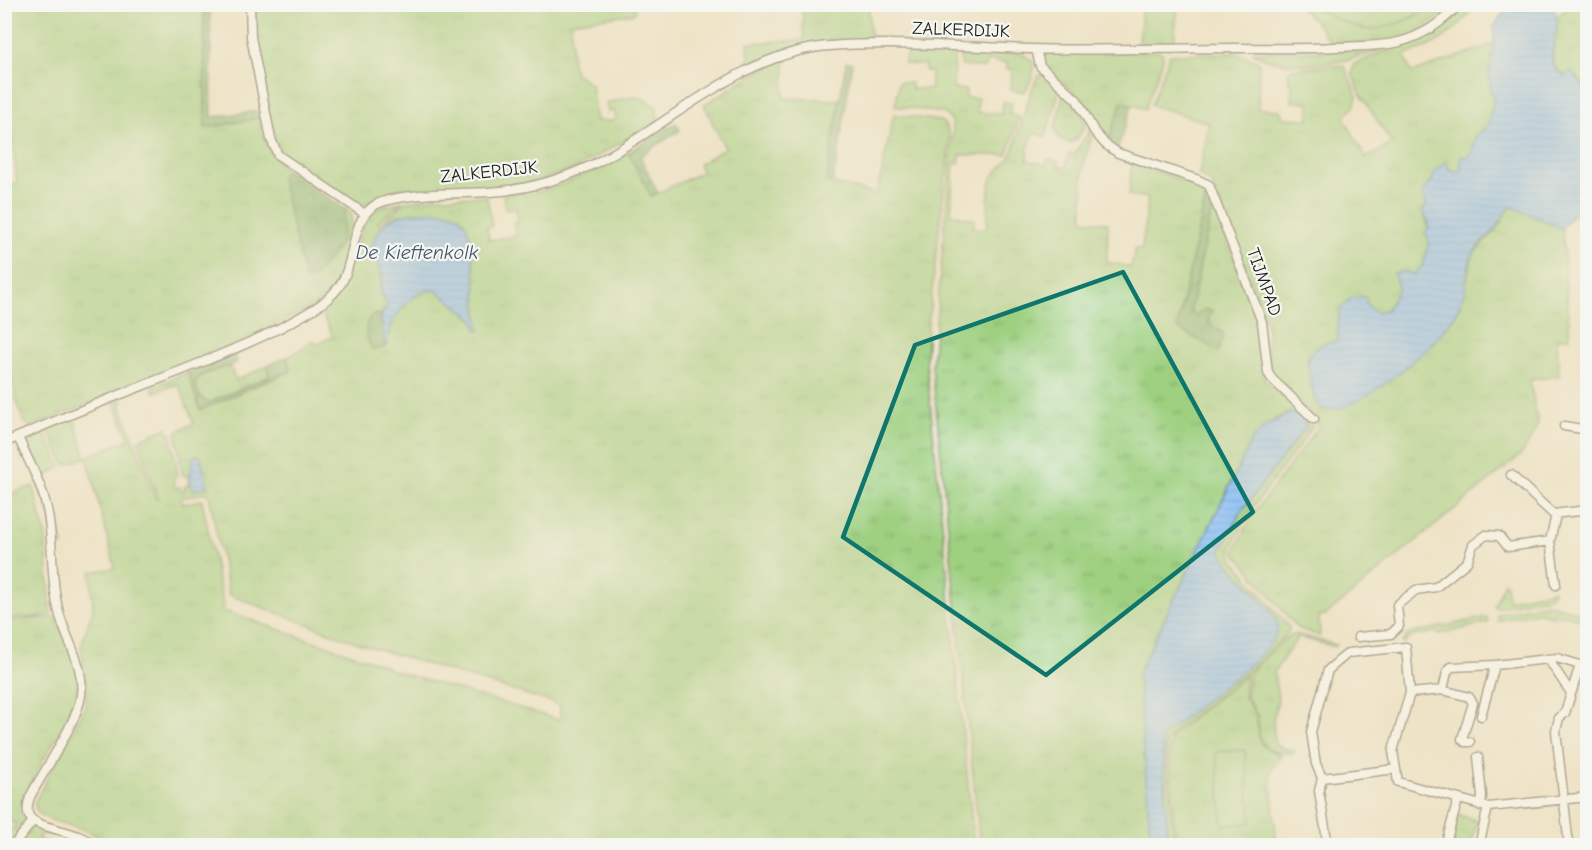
<svg xmlns="http://www.w3.org/2000/svg" width="1592" height="850" font-family="'Comic Neue',sans-serif">
	<style>
		.grass { fill: url(#grass-tufts); stroke: #5d764e; stroke-width: 1.5; fill-rule: evenodd }
		.forest { fill: url(#forest-crowns); stroke: #4d6745; stroke-width: 1.5 }
		.garden { fill: #9ed080; stroke: #5d764e; stroke-width: 1.5 }
		.water { fill: url(#water-rules); stroke: #506c88; stroke-width: 1.5 }
		.lines { fill: none; stroke-linecap: round; stroke-linejoin: round }
		.minor-casing { stroke: #666258; stroke-width: 11 }
		.minor { stroke: #fff; stroke-width: 8 }
		.marked { fill: none; stroke: #0f766e; stroke-width: 4.5; stroke-linejoin: round }
		.labels { text-anchor: middle; dominant-baseline: central; stroke-width: 4.5; stroke-linejoin: round; paint-order: stroke }
		.street-label { font-size: 18px; fill: #1c1c1c; stroke: #f6f6f2 }
		.water-label { font-size: 20px; font-style: italic; fill: #405468; stroke: #f6f6f2 }
	</style>
	<defs>
		<pattern id="grass-tufts" width="24" height="20" patternUnits="userSpaceOnUse" patternTransform="scale(1.5)"><rect width="24" height="20" fill="#9ed080"/><path d="M3 7l-1-3M5 7V3M7 7l1-3M15 17l-1-3M17 17v-4M19 17l1-3" fill="none" stroke="#88b26e"/></pattern>
		<pattern id="forest-crowns" width="20" height="18" patternUnits="userSpaceOnUse" patternTransform="scale(1.5)"><rect width="20" height="18" fill="#7eb26e"/><path d="M2 6a3 3 0 1 1 6 0M12 15a3 3 0 1 1 6 0" fill="none" stroke="#66905a"/></pattern>
		<pattern id="water-rules" width="6" height="5" patternUnits="userSpaceOnUse" patternTransform="scale(1.5)"><rect width="6" height="5" fill="#84bbf4"/><path d="M0 2.5h6" fill="none" stroke="#71a0d1"/></pattern>
	</defs>
	<rect width="100%" height="100%" fill="#f6f6f2"/>
	<filter id="ink" filterUnits="userSpaceOnUse"><feTurbulence type="fractalNoise" baseFrequency=".0167" numOctaves="2"/><feDisplacementMap in="SourceGraphic" scale="12" xChannelSelector="R" yChannelSelector="G"/><feConvolveMatrix kernelMatrix="1 2 1 2 8 2 1 2 1" color-interpolation-filters="sRGB"/></filter>
	<filter id="wash" filterUnits="userSpaceOnUse"><feTurbulence type="fractalNoise" baseFrequency=".008" numOctaves="4" result="noise"/><feDisplacementMap in="SourceGraphic" scale="24" xChannelSelector="R" yChannelSelector="G"/><feGaussianBlur stdDeviation="1.35" result="paint"/><feColorMatrix in="noise" values="0 0 0 0 0 0 0 0 0 0 0 0 0 0 0 0 0 1.4 0 .05"/><feComposite in="paint" operator="in"/></filter>
	<g filter="url(#wash)">
		<rect width="100%" height="100%" fill="#eee3c7"/>
		<path class="grass" d="M5,5H204L205,128L259,118C263,139 270,156 287,170L281,178L341,240L345,209L351,213C352,235 349,271 335,288C321,305 299,313 280,323C200,364 114,394 30,427L24,422L19,410L5,353V186L17,183L10,119H5Z
			M252,5H634L635,13L571,22L572,64L575,73L591,84L596,121H613L616,117L614,111L608,112L606,103C627,98 639,91 657,108L658,121L577,168L523,187L406,193L367,204H358L282,154L275,141L256,41Z
			M802,5H869L870,41L813,44L751,64L749,62L748,43L804,40Z
			M1142,5H1178L1174,44L1139,45Z
			M1297,5H1308L1363,29L1384,26L1409,20L1432,5H1455C1409,44 1389,43 1331,43L1314,20Z
			M1468,5H1474C1466,22 1445,39 1427,47C1420,50 1411,52 1404,55L1412,73L1494,44L1489,72L1491,92L1494,98L1489,121L1484,130L1476,135L1472,152L1466,158L1462,156L1460,161L1462,168L1457,172L1449,169L1447,161L1423,191V197L1427,205L1422,211C1432,228 1433,261 1415,274C1410,278 1403,279 1398,282L1399,289L1387,309L1377,313L1367,305L1340,335L1338,341L1335,343H1326L1308,356V364L1315,402L1444,331L1459,309L1473,254L1495,231L1502,222L1505,211L1512,207L1562,227L1570,337L1557,339L1559,376L1530,380L1538,425L1523,453L1326,615L1319,616L1320,636L1297,628L1237,555L1235,550L1251,517L1317,429L1318,421L1272,375L1268,366L1267,324L1214,188L1209,181L1199,175L1209,123L1151,105L1170,54L1236,53L1259,62L1258,109L1280,110L1283,118L1309,119V102H1292V84L1289,82V71L1292,69L1344,65L1357,96L1354,107L1344,118L1366,158L1392,144L1361,95L1352,74L1354,64L1418,38L1441,25Z
			M1573,5H1587V91L1577,76C1536,75 1559,41 1557,16Z
			M908,48L954,49L953,89L966,90V98H978L977,112L1001,114L1003,102L1012,103L1009,114L1020,117L1007,155H960L959,163H954L951,214L974,219L973,228L987,229C988,216 987,189 992,178C997,168 1008,164 1012,153C1019,137 1031,81 1040,74H1043L1059,87V92L1046,137L1034,133L1027,150L1029,151L1027,160L1046,165L1048,159L1059,162L1058,166L1065,168L1069,154L1074,155L1090,130L1092,134L1083,168V220L1108,223L1107,262L1131,267L1135,249H1142L1148,198L1129,195L1132,163L1205,188L1207,191L1177,328L1222,332L1209,324V317L1200,312L1197,315L1190,312L1213,203L1257,321L1265,381L1300,408L1312,421V428L1248,514L1231,549L1234,560L1289,627V631L1259,662L1175,730L1167,741L1166,751L1174,845H1168L1162,736L1257,659L1264,650L1277,624C1270,613 1264,600 1255,591C1244,579 1227,567 1221,550L1240,513L1305,428V419L1298,412C1278,412 1263,428 1251,442L1138,673L1151,845H977L979,836L932,367L953,130L952,121L944,113L895,106L899,82L911,83V89H931V72L925,71V65L904,64Z
			M1383,49C1346,63 1288,74 1252,52Z
			M960,50C976,50 1031,46 1034,66C1035,74 1028,85 1025,92L1011,90L1012,70L1007,69V63L987,61L985,68L961,66Z
			M1159,51L1163,54V59L1145,109L1124,102L1108,142L1102,137L1082,100L1045,67L1042,60L1048,53Z
			M785,59L784,98L840,100L826,182L877,194L894,114L940,121C950,127 949,135 949,146L928,325L926,361L973,834L971,845L105,846C92,819 31,829 35,801L84,710L87,689L81,646L93,609L91,572L115,568L87,457L129,439L114,402L122,399L123,402L120,404L156,499L158,498L138,440L167,428L169,433H171L178,476L173,478L175,488L180,487L181,492H184V487L189,484L188,476H184L182,472L176,432L194,423L178,384L154,392L152,388L154,386L188,372L200,410L291,371L287,357C298,353 304,346 313,340L317,345L333,336L319,309L338,293L365,221L378,208L403,201L378,222L379,225L407,201L437,197L487,196L492,226L487,227L489,240L516,236L514,222L518,221L516,208L505,209L503,194L522,192L523,195C561,189 595,170 628,152L652,196L702,172L699,164L725,148L704,105L753,74ZM436,211L477,317L480,329L477,330L474,320L440,293C420,281 392,316 387,333C386,338 386,344 385,346L372,315L382,314L387,304L381,291V273L375,258L370,255C379,214 400,214 436,211ZM196,455L200,457L208,487L193,490L190,473ZM205,493L209,495L229,595L358,643L560,705V720L392,670L381,664L224,611L202,500L183,504L181,498Z
			M1065,94L1078,107L1086,124L1077,139L1070,143L1060,139L1055,129L1063,95Z
			M267,366L269,376L208,403C199,399 192,386 198,378L222,367H230L236,380Z
			M74,417L86,458L65,465L48,430L49,427Z
			M40,431L45,434L61,467L42,478L50,493L63,545H56L52,520L24,444L27,436Z
			M33,486L45,532L51,614L37,617L5,618L4,496Z
			M1504,582L1506,583L1508,600L1553,590L1552,596L1496,608L1494,607Z
			M1548,603L1587,615V621L1565,615L1552,616L1538,612L1498,621L1497,614Z
			M55,617C64,639 79,662 78,687C77,726 8,789 28,821L11,845H5L4,828H15L16,823H5V621Z
			M1487,617L1488,623L1440,634L1436,632L1411,637L1403,643L1402,642L1407,635L1412,633Z
			M1296,634L1336,645L1334,647L1298,637L1274,672L1278,700L1273,720L1275,745L1295,751L1292,754L1276,752L1267,748L1262,742L1259,734L1258,717L1246,696L1249,673L1286,638Z
			M1246,675L1244,697L1256,715L1260,743L1269,750L1281,755L1270,772L1277,845L1176,846L1169,752L1171,739L1177,731Z
			M1457,814L1478,821L1471,845H1467L1466,843L1449,846Z
			M34,825L68,834L91,845H84L73,839L42,833L38,840L65,845L18,844Z"/>
		<path class="forest" d="M204,5H210L212,117L258,111L259,118L205,128Z
			M846,62L852,63L840,145L832,183L826,182Z
			M1124,102L1132,105L1118,148L1108,142L1121,103Z
			M676,123L680,130L640,156L657,192L651,196L628,152Z
			M287,170L345,209C344,218 344,229 342,238C338,249 316,280 305,280L281,178Z
			M1207,191L1213,203L1190,312L1197,315L1205,309L1212,311L1208,320L1209,324L1222,332L1224,336L1219,351L1177,328Z
			M382,314L381,322L386,347L373,350C366,339 362,325 372,315Z
			M233,353L237,362C224,370 206,368 196,381C196,390 200,399 208,403L269,377L267,366L287,357L291,370L200,410L188,372Z"/>
		<path class="garden" d="M1308,5L1432,4V5C1416,16 1381,34 1361,28C1343,24 1325,12 1308,5Z
			M1245,750L1251,823L1223,825L1216,752Z"/>
		<path class="water" d="M1506,5H1550C1552,8 1556,13 1557,17C1562,35 1539,63 1564,76L1571,71L1587,91V199L1561,228L1512,207L1506,211C1497,235 1483,236 1473,254C1467,265 1467,282 1464,294C1460,307 1453,319 1444,330C1428,351 1350,421 1321,408C1312,403 1308,366 1308,356L1320,345L1338,341L1339,311L1351,298L1366,297L1367,305L1377,313L1387,309C1395,293 1403,291 1393,274L1405,271L1413,275L1423,265L1429,241L1425,233L1429,227L1428,221L1422,211L1427,205L1423,197V191L1432,182L1434,172L1447,161L1449,169L1457,172L1462,168L1460,161L1461,156L1466,158L1472,152L1476,135L1484,130L1489,121L1494,98L1491,92L1489,72L1494,44V26L1506,9Z
			M436,211C446,211 456,212 463,220C476,235 475,308 480,331L477,330L474,320L440,293C417,280 385,324 388,344L385,345L381,317L387,304L381,291L382,277L380,269L374,258L369,255C379,214 398,213 436,211Z
			M1292,412C1302,411 1307,418 1305,428L1240,513L1221,550C1228,571 1279,609 1278,628C1277,639 1264,651 1257,659L1162,736L1168,845H1151L1138,673L1252,440L1265,426Z
			M199,455L202,462L208,487L192,490C189,478 190,468 194,456Z"/>
	</g>
	<g filter="url(#ink)">
		<g class="lines">
			<g class="minor-casing">
				<path id="minor" d="M250,4L251,37L271,139L278,155L365,214
					M1036,49L1040,66L1077,100L1094,131L1105,144L1118,153L1196,179L1209,185L1262,322L1268,373L1272,379L1314,419
					M1564,426L1588,430
					M18,437C28,460 42,484 47,509C54,541 50,576 58,608C64,638 85,663 81,695C78,721 43,772 30,797C28,803 26,810 29,816C37,830 78,829 95,846
					M4,443C70,413 138,388 205,361C244,345 285,328 320,305C328,299 337,291 342,282C356,258 350,218 377,204C402,192 460,194 489,192C527,190 561,180 596,163C671,124 742,52 830,46C896,41 964,47 1030,49C1100,51 1169,48 1239,48C1271,48 1303,49 1335,47C1356,46 1378,47 1399,42C1422,36 1443,22 1459,4
					M1511,475L1553,514L1588,510
					M1556,585L1550,541L1556,515
					M1358,637L1391,634L1399,626L1397,605L1416,590L1436,587L1467,562L1473,545L1486,535L1499,536L1508,547L1550,541
					M1548,659L1571,693
					M1443,690L1447,672L1451,667L1495,665L1557,658L1583,666L1588,664
					M1410,693L1443,690L1469,697L1473,703L1462,739L1465,742H1470
					M1481,716L1495,665
					M1478,757L1482,796L1481,806
					M1322,778L1396,769
					M13,846L33,821
					M1328,846L1319,791L1322,778L1316,764L1311,732L1328,670L1348,653L1406,647L1410,693L1393,751L1398,782L1488,807L1588,797
					M1445,846L1458,800
					M1479,846L1488,807
					M1569,846L1556,731L1559,718L1565,713L1580,665"/>
			</g>
			<use href="#minor" class="minor"/>
		</g>
	</g>
	<path d="M0 0H1592V850H0ZM1123,272L1253,512L1046,675L843,537L915,345Z" fill="#eee3c7" fill-opacity=".55" fill-rule="evenodd"/>
	<path class="marked" d="M1123,272L1253,512L1046,675L843,537L915,345Z"/>
	<g class="labels">
		<g class="street-label">
			<text transform="translate(961 30) rotate(2)">ZALKERDIJK</text>
			<text transform="translate(489 172) rotate(-6)">ZALKERDIJK</text>
			<text transform="translate(1264 282) rotate(70)">TIJMPAD</text>
		</g>
		<g class="water-label">
			<text x="417" y="252">De Kieftenkolk</text>
		</g>
	</g>
	<rect width="1592" height="850" fill="none" stroke="#f6f6f2" stroke-width="24"/>
</svg>
